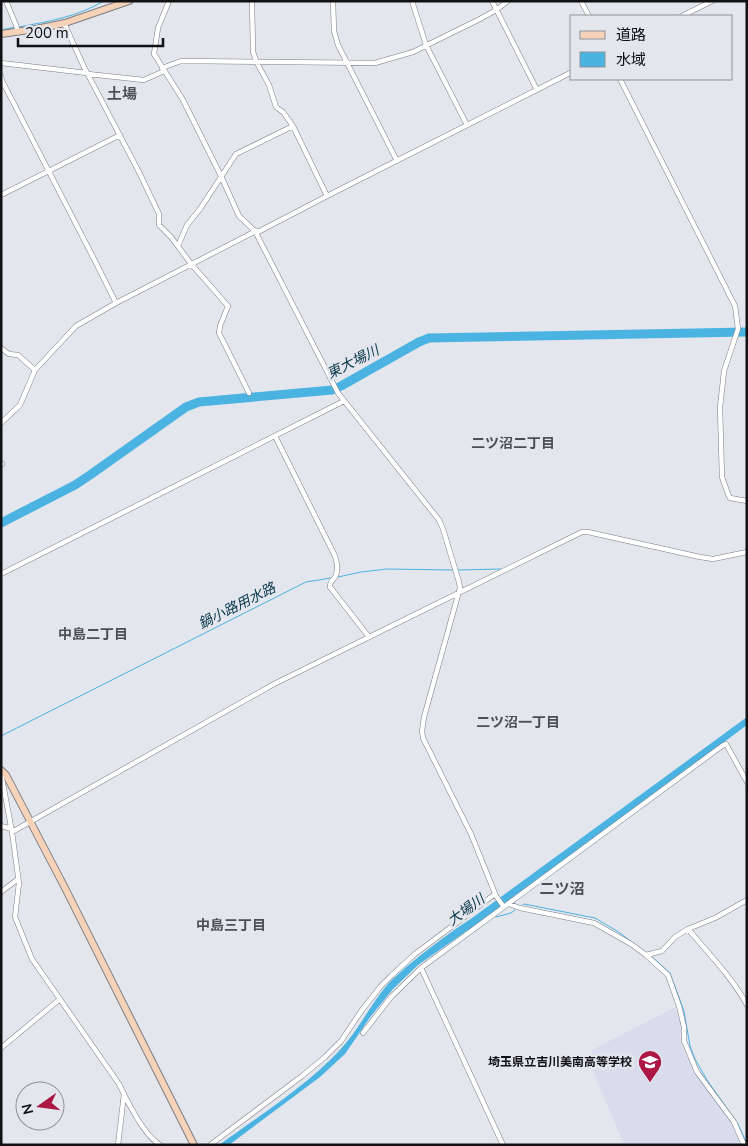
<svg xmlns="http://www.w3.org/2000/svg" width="748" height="1146" font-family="'Nunito Sans','Noto Sans JP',sans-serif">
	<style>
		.built { fill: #d9dcec }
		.water { fill: #4bb3e2 }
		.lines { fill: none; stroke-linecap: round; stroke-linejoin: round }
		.stream { stroke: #4bb3e2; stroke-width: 1 }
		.river { stroke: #4bb3e2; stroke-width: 9 }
		.street-casing { stroke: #7b7d84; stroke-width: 5.5 }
		.secondary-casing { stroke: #7b7d84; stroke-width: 8 }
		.street { stroke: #fff; stroke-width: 4.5 }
		.secondary { stroke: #f6d3b8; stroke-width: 6 }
		.labels { text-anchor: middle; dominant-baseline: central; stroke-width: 5; stroke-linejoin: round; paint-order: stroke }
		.poi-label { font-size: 12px; font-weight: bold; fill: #111114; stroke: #e4e6ee; text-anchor: end }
		.water-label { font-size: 14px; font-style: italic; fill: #07374a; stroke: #e4e6ee }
		.neighbourhood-label { font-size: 14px; font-weight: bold; fill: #4d4f56; stroke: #e4e6ee }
		.quarter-label { font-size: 15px; font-weight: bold; fill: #4d4f56; stroke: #e4e6ee }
	</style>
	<rect width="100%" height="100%" fill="#e4e6ee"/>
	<path class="built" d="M675,1007L681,1024L680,1041L695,1075L709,1091L733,1126L741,1145H624L589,1062L592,1050Z"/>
	<path class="water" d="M747,717V725L511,900L418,965L393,989L371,1016L345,1054L320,1077L229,1145H219C259,1116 305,1087 339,1051C358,1031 370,1005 388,984C393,978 400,973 405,968C426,950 449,933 472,918Z"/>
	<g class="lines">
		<path class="stream" d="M19,27C51,21 76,17 104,1
			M1,30L15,27
			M457,570L501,569
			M338,577L361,572L387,569L453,570
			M1,736L300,585L306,582L331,578
			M523,905L524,904L595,918L617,931L632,942
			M496,917L511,913L515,910
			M650,955L670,973L684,1011L690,1046L695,1059L707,1080L738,1124L747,1144"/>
		<path class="river" d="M1,523L75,485L90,475L186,407L199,402L332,390L341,386L419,342L429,338L747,332"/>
		<g class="street-casing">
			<path id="street" d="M6,1L16,25L18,32
				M169,1L158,28L154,54L183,100L221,176L239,216L256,232
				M252,1L253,52L257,63L269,85L276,107L283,112L293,126L327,196
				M333,1L334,31L338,45L397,161
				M412,1L426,45L467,125
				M492,1L537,90
				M581,1L589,16
				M682,16L712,1
				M64,23L84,67L139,172L159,214V225L171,237L192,265L228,306L220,326L219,333L249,393
				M1,63L87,73
				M162,68L181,61L375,63L413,52L480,19L496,10L508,1
				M88,74L144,80L164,71
				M1,76L2,81L10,96L94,259L116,303
				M620,79L735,306L738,329L724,371L720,408L722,477L728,494L730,498L747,501
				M1,195L120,135
				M178,246L187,225L200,209L236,154L293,126
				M1,348L9,354L18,355L35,370
				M1,423L20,405L35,370L76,326L116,303L256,231
				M275,436L335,556C337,562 338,569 336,575C334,581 330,579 330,587L369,637
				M1,463L2,464
				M1,574L344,401
				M1,773L12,832L19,883L15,917L32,959L119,1084L124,1094L118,1145
				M1,826L12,829
				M12,832L274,684L582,532H588L700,557L713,559L747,552
				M1,892L18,879
				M747,900L715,918L688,929C708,953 732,977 747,1005
				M509,904L520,908L594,923L631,944L646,955L668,975L679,1006L684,1027V1041L697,1072L734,1122L744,1145
				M504,907L496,896L471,834L423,738L422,731L424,717L460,588L459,582L443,529L439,520L338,393L256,233L327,196L572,72
				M646,955L662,951L675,937L688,929
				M421,968L503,1145
				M363,1033L391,997L421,968L722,746L726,744L747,782
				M1,1048L60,999
				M124,1095C134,1112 143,1133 160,1145
				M210,1145L302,1076L325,1057L341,1041L362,1010L381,986L392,975L415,954L495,894"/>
		</g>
		<g class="secondary-casing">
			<path id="secondary" d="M1,34L36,29L65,23L129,1
				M1,770L6,775L65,888L194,1145"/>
		</g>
		<use href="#street" class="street"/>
		<use href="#secondary" class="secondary"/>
	</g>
	<defs>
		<g id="school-pin" transform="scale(1.25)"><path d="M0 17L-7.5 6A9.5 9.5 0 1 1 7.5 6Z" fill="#ac1744" stroke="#e4e6ee"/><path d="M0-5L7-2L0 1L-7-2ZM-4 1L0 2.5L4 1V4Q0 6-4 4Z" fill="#fff"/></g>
	</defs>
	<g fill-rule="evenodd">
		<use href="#school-pin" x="650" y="1062"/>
	</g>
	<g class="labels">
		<g class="poi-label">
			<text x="632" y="1062">埼玉県立吉川美南高等学校</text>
		</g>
		<g class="water-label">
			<text transform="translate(353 362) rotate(-27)">東大場川</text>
			<text transform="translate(237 606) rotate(-27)">鍋小路用水路</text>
			<text transform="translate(466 910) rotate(-36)">大場川</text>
		</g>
		<g class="neighbourhood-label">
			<text x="513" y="443">二ツ沼二丁目</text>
			<text x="93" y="634">中島二丁目</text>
			<text x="518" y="722">二ツ沼一丁目</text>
			<text x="231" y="925">中島三丁目</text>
		</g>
		<g class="quarter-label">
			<text x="122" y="94">土場</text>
			<text x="562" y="889">二ツ沼</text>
		</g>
	</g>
	<rect width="748" height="1146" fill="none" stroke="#111114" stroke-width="5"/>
	<rect x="570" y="15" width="162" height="65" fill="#e4e6ee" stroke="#909197"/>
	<rect x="580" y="31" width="25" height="8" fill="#f6d3b8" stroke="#909197"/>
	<text x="616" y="40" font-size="15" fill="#111114">道路</text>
	<rect x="580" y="52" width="25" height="15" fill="#4bb3e2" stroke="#909197"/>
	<text x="616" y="65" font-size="15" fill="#111114">水域</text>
	<g transform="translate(40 1106) rotate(256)"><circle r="24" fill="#e4e6ee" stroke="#909197"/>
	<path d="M0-4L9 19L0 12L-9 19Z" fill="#ac1744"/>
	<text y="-8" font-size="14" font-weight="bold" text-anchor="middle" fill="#111114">N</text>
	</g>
	<path d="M18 38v8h145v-8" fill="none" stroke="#111114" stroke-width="2.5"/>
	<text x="25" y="38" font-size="15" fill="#111114" stroke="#e4e6ee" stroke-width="4" paint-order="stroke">200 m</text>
</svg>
